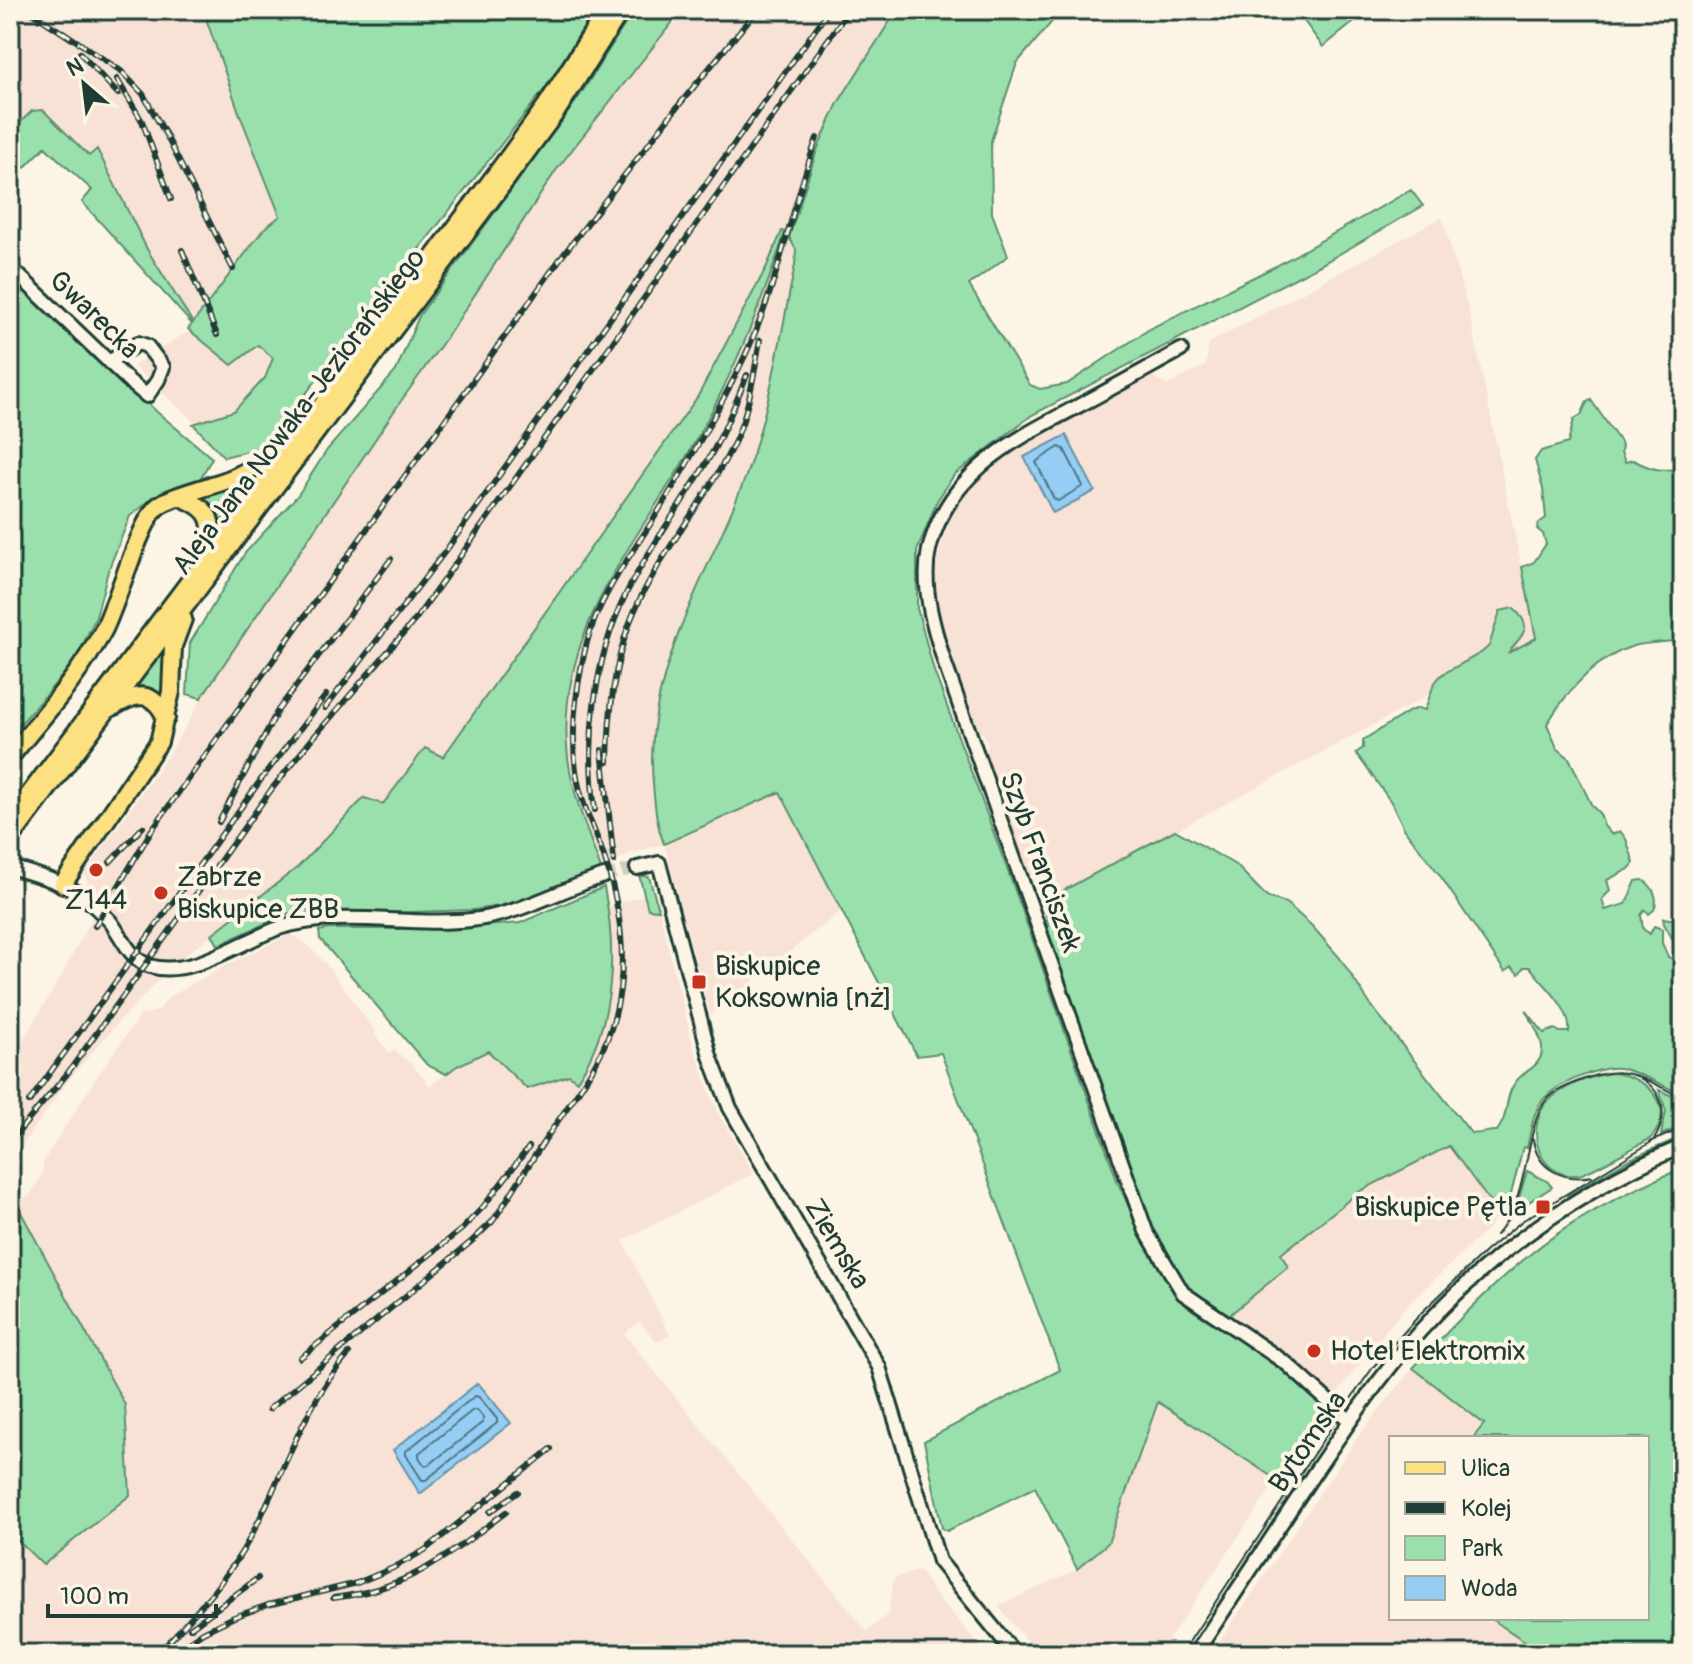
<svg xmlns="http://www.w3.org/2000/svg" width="1693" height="1664" font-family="Pangolin,sans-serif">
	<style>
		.built { fill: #f8e2d5 }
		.green { fill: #9ae0ad; stroke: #5c8e70; stroke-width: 2 }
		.water { fill: #95cdf4; stroke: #6693a7; stroke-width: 2 }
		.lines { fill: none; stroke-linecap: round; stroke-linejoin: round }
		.shore { stroke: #4e7781; stroke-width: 2 }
		.minor-tunnel { stroke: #d0d0c2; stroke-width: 12; stroke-dasharray: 12 6; stroke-linecap: butt }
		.minor-casing { stroke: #1f3d34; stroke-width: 18 }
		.major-casing { stroke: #1f3d34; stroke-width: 22 }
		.minor { stroke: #fcf5e5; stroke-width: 12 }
		.major { stroke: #fde080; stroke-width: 16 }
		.tram { stroke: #1f3d34; stroke-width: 2 }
		.rail-casing { stroke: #1f3d34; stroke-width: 6 }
		.rail { stroke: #fcf5e5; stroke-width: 3; stroke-dasharray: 9; stroke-linecap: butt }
		.poi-dot { fill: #c8321e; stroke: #fcf5e5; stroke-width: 3 }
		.labels { text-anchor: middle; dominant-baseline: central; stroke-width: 8; stroke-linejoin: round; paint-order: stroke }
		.street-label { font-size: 28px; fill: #1f3d34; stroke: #fcf5e5 }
		.poi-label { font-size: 28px; fill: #1f3d34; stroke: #fcf5e5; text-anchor: start }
	</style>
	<rect width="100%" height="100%" fill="#fcf5e5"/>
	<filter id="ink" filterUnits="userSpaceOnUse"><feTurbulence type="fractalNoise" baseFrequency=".0125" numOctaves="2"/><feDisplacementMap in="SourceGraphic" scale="16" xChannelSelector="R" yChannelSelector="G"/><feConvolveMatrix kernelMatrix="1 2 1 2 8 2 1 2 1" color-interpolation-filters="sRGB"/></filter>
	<g filter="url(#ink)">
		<path class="built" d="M10,10H203L240,115L280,216L301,340L225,450L133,366L195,327L148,251L97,150L89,157L32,111L10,132Z
			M682,10H897L838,103L817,150L789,237L796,250L795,265L767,402L747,472L678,632L661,684L654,726L652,767L779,792L841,911L710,1015L664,844L632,853L601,869L583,819L568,758L567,719L572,679L580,647L595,605L688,454L729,381L767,288L785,232L783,231L732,334L698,396L442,757L425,749L383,804L363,798L298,867L179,960L122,1018L70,1078L10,1162V1102L27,1066L10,1090V1061L59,980L100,903L88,887L85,873L169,754L231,650L451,331L557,169Z
			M1442,217L1470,315L1536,638L1044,901L1032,875L1025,876L982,753L988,746L983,733L973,730L938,621L933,577L943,539L959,501L980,477L1009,454L1151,376L1168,385L1206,365L1209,343Z
			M644,896L648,909L659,910L691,1038L708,1088L719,1115L754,1173L623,1241L670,1335L657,1342L639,1321L624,1334L867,1631L888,1614L894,1578L920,1570L933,1591L987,1654H10V1533L43,1565L125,1405L16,1202L30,1195L42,1175L44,1160L100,1072L140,1016L159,1010L169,997L219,969L290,934L305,942L326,964L376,1032L374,1034L390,1053L394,1050L412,1064L430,1086L457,1066L489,1050L527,1089L570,1075L577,1081L591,1058L613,959L608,906Z
			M1449,1146L1498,1213L1487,1230L1402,1310L1335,1396L1266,1339L1227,1317L1287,1267L1280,1254L1360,1191Z
			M1413,1368L1484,1424L1473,1438H1391V1618H1490L1544,1654H1211L1362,1431Z
			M1158,1401L1277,1480L1159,1654H1037L998,1606L1077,1569L1108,1543Z"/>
		<path class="green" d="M203,10H594L550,82L264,447L224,457L193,424L234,411L265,378L273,358L258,345L232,365L188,329L192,324L82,202L92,190L45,147L24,168L10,155V132L32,111L43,110L89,156L97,149L148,251L193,323L263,230L280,216L240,115Z
			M634,10H682L557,169L451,331L401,401L201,698L187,694L190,643L245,553L298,495L327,450L396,371L419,316L579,97Z
			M897,10H1080L1054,19L1017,63L991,141L992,213L1008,256L969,285L1030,385L1040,389L1067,384L1151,328L1276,266L1411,190L1423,206L1320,265L1032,415L954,475L937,501L917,551V608L934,671L1020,904L1118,1183L1144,1240L1168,1282L1192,1310L1263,1355L1299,1382L1328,1415L1294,1462L1277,1480L1158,1402L1108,1543L1077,1569L1035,1487L947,1531L942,1528L924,1441L1060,1370L941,1053L917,1056L780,792L664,844C656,824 655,806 653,784C643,670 709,576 747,473C770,406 781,334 795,265L796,250L789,237L817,150L838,103Z
			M1296,10H1369L1323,47Z
			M782,231L785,232C760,310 730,383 688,454C630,551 554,636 568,758C573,796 588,833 601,869L526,899L500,906L473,910L349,914L312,909L286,914L218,945L212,934L298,867L364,798L383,804L425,748L443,757L698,396L766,268Z
			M10,273L157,412L212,458L199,481L161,492L130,516L108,571L96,617L75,661L10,736Z
			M1591,400L1622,445L1621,452L1625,462L1633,460C1652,470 1662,472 1683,468V639C1667,643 1649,642 1633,646C1595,659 1567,691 1547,724L1557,748L1569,758L1592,806L1600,814L1604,826L1612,835L1620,831L1626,839L1634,863L1629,869L1607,880L1610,891L1602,899L1605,910L1626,904L1636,881L1643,880C1653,886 1659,898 1654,910L1649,914L1645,910L1641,915L1643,929L1650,934L1654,926L1662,929V943L1668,957L1673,959L1680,952L1664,924L1663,918L1676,920L1683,929V1095C1663,1086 1642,1073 1620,1068C1601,1065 1554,1085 1542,1101C1532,1114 1531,1132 1527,1148L1523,1147L1508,1206L1510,1209L1507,1217L1498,1213L1449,1146L1360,1191L1281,1254L1288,1267L1227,1317L1198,1299L1174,1268L1141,1206L1052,954L1044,901L1175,830L1237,866L1267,897L1286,903L1312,926L1340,958L1370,1004L1471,1133C1482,1135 1488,1130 1497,1131C1508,1116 1505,1104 1511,1090C1516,1078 1524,1074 1533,1067C1553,1051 1535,1028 1526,1010L1544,1033L1555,1029L1560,1032H1569C1572,1008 1543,985 1530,967H1524L1519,974L1511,967L1505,972L1439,874L1405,830L1391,802L1356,753L1363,748V740L1410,711L1418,708L1425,710L1434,684L1441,675L1481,653L1489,646L1500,611L1513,608C1535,628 1523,633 1508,653L1536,638L1522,567L1534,562L1546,544L1543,534L1537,529L1539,523L1546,518L1543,489L1535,460L1541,451L1568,443L1574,419L1581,415L1587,402Z
			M262,468L263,472L223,524L211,506L199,497Z
			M166,643V696L162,698L136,686Z
			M639,875L649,877L659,910L648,909Z
			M604,887C617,953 615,1023 577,1081L569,1075L527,1089L488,1051L457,1066L446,1074L427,1065L320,939L319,931L329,929H452L520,923Z
			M1613,1073C1647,1077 1680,1107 1650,1139C1637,1145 1586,1175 1578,1175C1538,1178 1525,1131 1546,1103C1560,1087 1592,1075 1613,1073Z
			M1659,1090L1683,1101V1126L1661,1135L1666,1111Z
			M1683,1136L1569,1198L1567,1195L1628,1160Z
			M1683,1168V1654H1544L1490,1618H1647V1438H1473L1484,1424L1413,1368C1449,1330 1487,1290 1528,1256C1572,1219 1630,1190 1683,1168Z
			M1527,1171L1547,1181L1552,1187L1515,1211Z
			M10,1192L125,1405L130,1495L43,1565L10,1533Z"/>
		<path class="water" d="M1066,435L1095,491L1053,513L1024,457Z
			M478,1383L511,1423L420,1494L393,1450Z"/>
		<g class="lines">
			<path class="shore" d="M1059,447L1064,449L1083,486L1058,501L1054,499L1036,462Z
				M475,1396L479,1397L497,1419V1423L426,1480H422L406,1455V1451Z
				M473,1410H477L483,1417V1422L429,1465H424L419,1457V1453Z"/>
			<path class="minor-tunnel" d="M604,876L637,868"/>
			<g class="minor-casing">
				<path id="minor" d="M10,267L130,382L147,396L158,380L163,367L147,346L138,343L109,362
					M1181,350C1148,368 1116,386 1084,403C1018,438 948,470 929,550C921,587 934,629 945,664L1146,1231L1183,1293L1287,1364L1350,1421
					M10,867C37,875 65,882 88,900C95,907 103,914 110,921C122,936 130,960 150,966C191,979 244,939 282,927C343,909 409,927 471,920C518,915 559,890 604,876
					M637,868L659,863L710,1056L730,1108L879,1367L939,1561L1015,1654
					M1195,1654C1233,1596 1271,1539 1309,1481C1344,1429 1379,1377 1421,1330C1494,1250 1584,1188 1683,1146"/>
			</g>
			<g class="major-casing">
				<path id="major" d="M180,497C210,508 219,523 203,553
					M113,707C137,692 153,690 166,718
					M10,757C43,716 79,677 104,629C117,603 140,523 157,507C169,496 213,486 230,479C254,469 270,454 290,437
					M10,820L499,170L546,106L607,10
					M10,839L508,177L556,112L621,10
					M63,884L159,742L171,692L173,646L183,619"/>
			</g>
			<use href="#minor" class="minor"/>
			<use href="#major" class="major"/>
			<path class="tram" d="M1533,1139C1537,1169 1563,1182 1592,1176
				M1650,1142L1683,1128
				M1496,1235C1519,1210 1523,1176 1530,1144C1534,1128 1536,1110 1548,1098C1555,1091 1565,1087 1574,1083C1625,1061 1637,1076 1683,1098
				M1181,1654L1340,1414L1374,1366L1422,1312L1486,1251L1522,1221L1653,1141C1669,1118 1665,1092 1640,1078"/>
			<g class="rail-casing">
				<path id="rail" d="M28,10L72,39
					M63,32L121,71L143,94L166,135L233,269
					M80,53L118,94
					M117,79L142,121L171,199
					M182,250L217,335
					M325,708L447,549L829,10
					M602,750L614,861
					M608,762C609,714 613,667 630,622C655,557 705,504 735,441C749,411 754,373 760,340
					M595,810C585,739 594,659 626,594C650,545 685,501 712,453C726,428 736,401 747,375
					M219,822L278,710L391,559
					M110,862L143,827
					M95,926L151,831L560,259L670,116L757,10
					M29,1102L260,781L326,695
					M10,1142L67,1074L271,790L313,738L415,620L849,10
					M300,1358L462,1229L483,1207L529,1147
					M269,1409L472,1241L492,1222C511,1195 527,1167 545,1140C572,1099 603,1063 615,1015C628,964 621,909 605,860C598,836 586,815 580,791C568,743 575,690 587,642C599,597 629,558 653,520C685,468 716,416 742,362C777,291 790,212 817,138
					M490,1512L518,1492
					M333,1598C409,1589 447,1556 506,1512
					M190,1628L258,1578
					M158,1654C190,1618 227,1581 250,1538C283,1477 302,1406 349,1354
					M171,1654L203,1632L234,1617L268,1605L357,1583L393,1568L425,1550L551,1449"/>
			</g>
			<use href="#rail" class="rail"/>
		</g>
	</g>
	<g class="poi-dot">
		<circle cx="96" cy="870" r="8"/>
		<circle cx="161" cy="893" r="8"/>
		<rect x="691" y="974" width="16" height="16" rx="4"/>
		<rect x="1535" y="1199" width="16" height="16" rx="4"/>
		<circle cx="1314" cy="1351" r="8"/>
	</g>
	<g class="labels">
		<g class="street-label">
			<text transform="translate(94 315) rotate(44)">Gwarecka</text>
			<text transform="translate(299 412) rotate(-53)">Aleja Jana Nowaka-Jeziorańskiego</text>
			<text transform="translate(1040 862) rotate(70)">Szyb Franciszek</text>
			<text transform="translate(837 1244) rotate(59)">Ziemska</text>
			<text transform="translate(1308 1442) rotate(-56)">Bytomska</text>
		</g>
		<g class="poi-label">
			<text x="177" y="877">Zabrze<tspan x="177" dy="32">Biskupice ZBB</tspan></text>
			<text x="96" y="900" text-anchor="middle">Z144</text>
			<text x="715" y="966">Biskupice<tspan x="715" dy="32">Koksownia [nż]</tspan></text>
			<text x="1527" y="1207" text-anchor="end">Biskupice Pętla</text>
			<text x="1330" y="1351">Hotel Elektromix</text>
		</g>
	</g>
	<rect width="1693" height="1664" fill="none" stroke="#fcf5e5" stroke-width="40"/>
	<rect x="20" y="20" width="1653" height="1624" fill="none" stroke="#1f3d34" stroke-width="3" filter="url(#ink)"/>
	<rect x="1389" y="1436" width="260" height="184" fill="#fcf5e5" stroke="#a4ab9e" stroke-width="2"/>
	<rect x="1405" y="1462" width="40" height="12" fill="#fde080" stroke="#a4ab9e" stroke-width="2"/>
	<text x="1461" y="1476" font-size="24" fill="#1f3d34">Ulica</text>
	<rect x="1405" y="1502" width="40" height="12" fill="#1f3d34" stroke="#a4ab9e" stroke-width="2"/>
	<text x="1461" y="1516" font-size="24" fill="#1f3d34">Kolej</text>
	<rect x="1405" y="1536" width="40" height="24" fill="#9ae0ad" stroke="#a4ab9e" stroke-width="2"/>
	<text x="1461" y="1556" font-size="24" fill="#1f3d34">Park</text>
	<rect x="1405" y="1576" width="40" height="24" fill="#95cdf4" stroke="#a4ab9e" stroke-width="2"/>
	<text x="1461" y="1596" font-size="24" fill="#1f3d34">Woda</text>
	<g transform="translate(84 84) rotate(332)" stroke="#fcf5e5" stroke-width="6" paint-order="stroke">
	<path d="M0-6L14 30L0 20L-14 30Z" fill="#1f3d34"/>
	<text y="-12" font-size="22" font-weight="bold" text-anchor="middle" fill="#1f3d34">N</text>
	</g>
	<path d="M48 1604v12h168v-12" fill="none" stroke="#1f3d34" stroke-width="4"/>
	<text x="60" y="1604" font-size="24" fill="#1f3d34" stroke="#fcf5e5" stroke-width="6" paint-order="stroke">100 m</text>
</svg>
